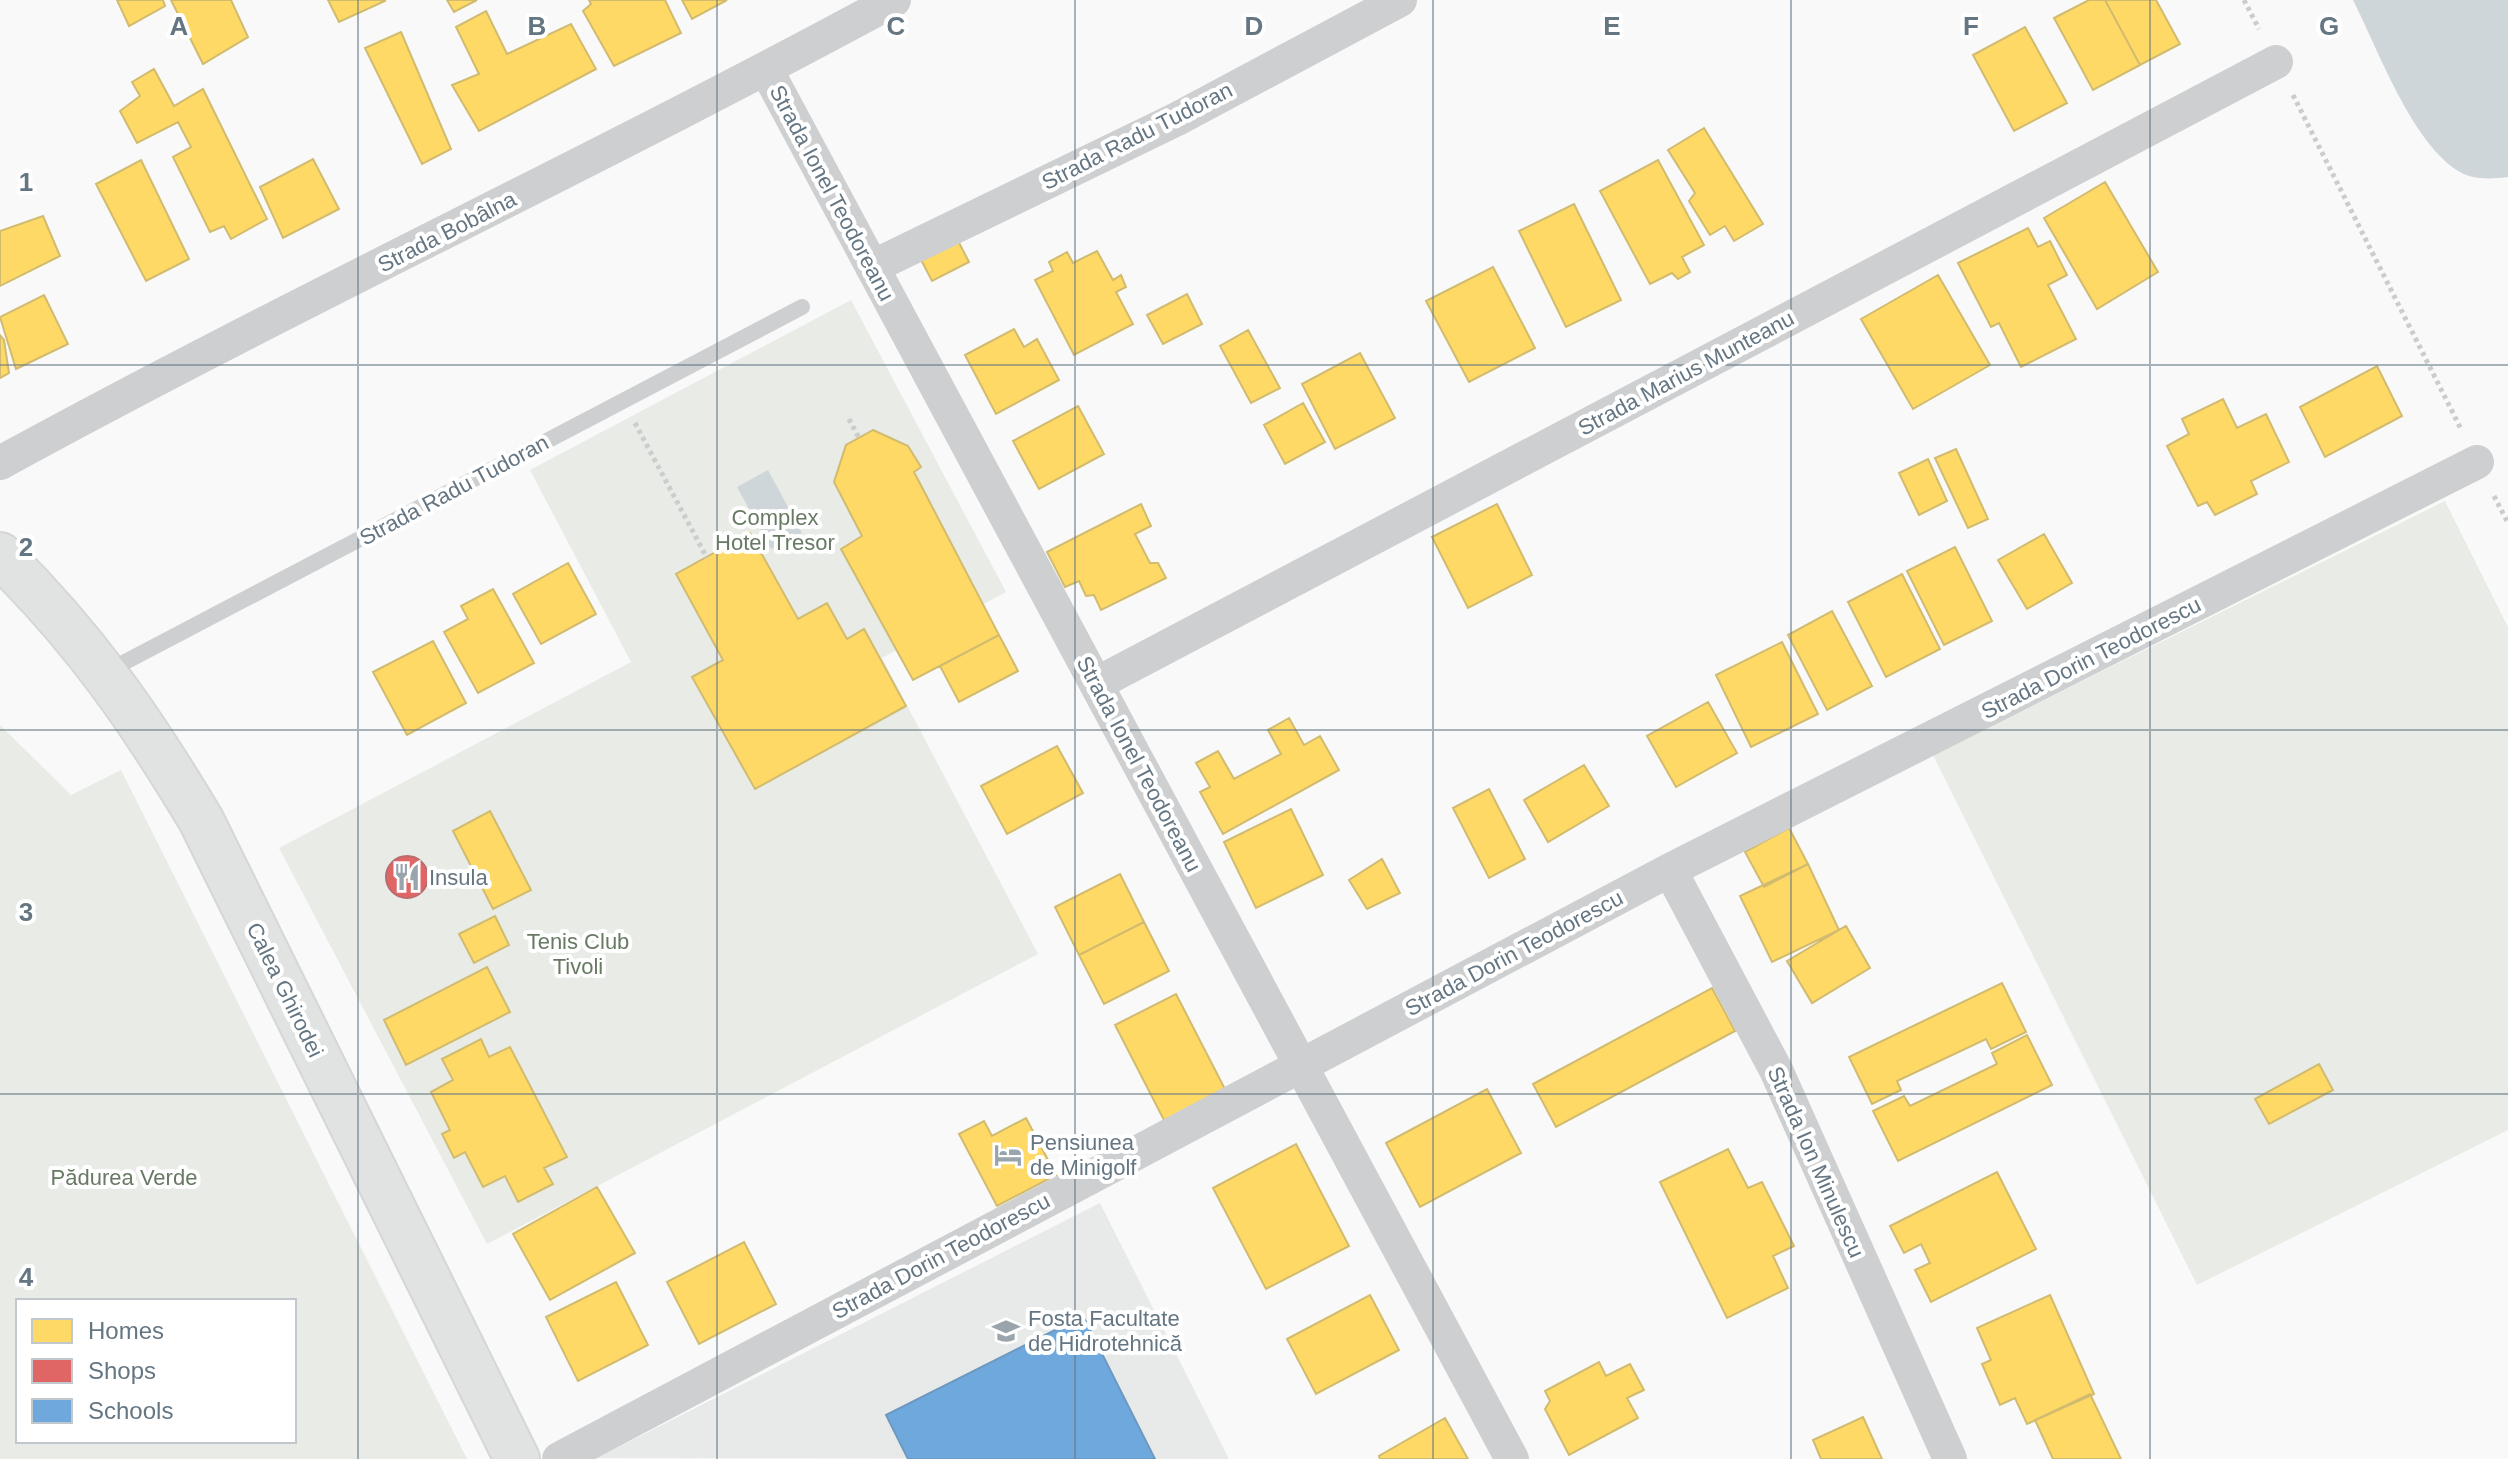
<svg xmlns="http://www.w3.org/2000/svg" width="2508" height="1459" font-family="Arial,sans-serif">
	<style>
		.built { fill: #e8e9e9 }
		.green { fill: #e8ebe6; fill-rule: evenodd }
		.water { fill: #ced6d9 }
		.homes { fill: #ffd966; stroke: #d1bb6f; stroke-width: 2 }
		.shops { fill: #e06666; stroke: #bb6b6f; stroke-width: 2 }
		.schools { fill: #6fa8dc; stroke: #6c99c1; stroke-width: 2 }
		.lines { fill: none; stroke-linecap: round; stroke-linejoin: round }
		.secondary-casing { stroke: #d5d6d7; stroke-width: 48 }
		.path { stroke: #cbcccd; stroke-width: 5; stroke-dasharray: 4 4; stroke-linecap: butt }
		.lane { stroke: #cecfd0; stroke-width: 16 }
		.street { stroke: #cecfd0; stroke-width: 34 }
		.secondary { stroke: #e1e2e2; stroke-width: 44 }
		.grid { fill: none; stroke: #657683; stroke-width: 2; stroke-opacity: 0.55 }
		.labels { text-anchor: middle; dominant-baseline: central; stroke-width: 8; stroke-linejoin: round; paint-order: stroke }
		.street-label { font-size: 22px; fill: #657683; stroke: #fff }
		.park-label { font-size: 22px; fill: #687a64; stroke: #fff }
		.poi-label { font-size: 22px; fill: #657683; stroke: #fff; text-anchor: start }
		.grid-label { font-size: 26px; text-anchor: middle; font-weight: bold; fill: #657683; stroke: #fff; stroke-width: 8; stroke-linejoin: round; paint-order: stroke }
	</style>
	<rect width="100%" height="100%" fill="#f9f9f9"/>
	<path class="built" d="M1100,1203L1229,1459L597,1458Z"/>
	<path class="green" d="M851,300L1006,592L882,658L1038,954L487,1244L279,848L631,662L530,470Z
		M2445,501L2508,627V1130L2197,1285L1933,755Z
		M0,725L71,795L121,770L467,1459H0ZM18,1301H294V1441H18Z"/>
	<path class="water" d="M2353,0H2508V177C2493,179 2473,180 2460,172C2412,144 2378,49 2353,0Z
		M768,470L802,533L771,549L737,487Z"/>
	<path class="homes" d="M117,0H163L165,6L129,26Z
		M171,0H231L248,37L203,64Z
		M328,0H384L385,1L339,22Z
		M447,0H477L454,12Z
		M589,0H665L681,33L614,66L583,11L591,4Z
		M682,0H727L692,19Z
		M2089,0H2105L2140,65L2093,90L2054,18Z
		M2105,0H2156L2180,44L2140,65Z
		M486,11L507,54L571,24L596,69L479,131L452,85L479,74L456,27Z
		M2025,27L2067,103L2014,131L1973,55Z
		M401,32L451,149L422,164L365,48Z
		M154,69L174,106L203,89L267,219L231,239L224,226L210,232L173,157L191,147L178,122L137,143L120,111L140,96L132,82Z
		M1704,128L1763,224L1734,241L1725,226L1710,235L1689,201L1695,193L1668,150Z
		M313,159L339,209L283,238L260,187Z
		M141,160L189,259L146,281L96,184Z
		M1658,160L1704,245L1682,257L1690,272L1678,279L1672,273L1650,284L1600,191Z
		M2105,182L2158,272L2097,309L2044,218Z
		M1574,204L1621,300L1566,327L1519,231Z
		M43,216L60,256L0,286V231Z
		M2028,228L2038,247L2050,241L2067,275L2048,285L2076,339L2021,367L1999,323L1991,327L1958,263Z
		M954,233L969,262L932,281L917,252Z
		M1097,251L1113,280L1121,275L1126,287L1116,292L1133,324L1074,355L1035,280L1053,271L1049,262L1067,252L1073,263Z
		M1493,267L1535,348L1469,382L1426,301Z
		M1938,275L1990,365L1913,409L1861,319Z
		M1187,294L1202,324L1163,344L1147,315Z
		M44,295L68,344L16,369L0,317Z
		M1014,329L1024,347L1037,339L1059,380L996,414L965,355Z
		M1248,330L1280,388L1251,403L1220,346Z
		M0,335L4,340L9,373L0,378Z
		M1360,353L1395,418L1335,449L1302,384Z
		M2377,366L2402,416L2325,457L2300,407Z
		M2223,399L2237,428L2266,414L2289,462L2251,481L2257,494L2215,515L2207,502L2198,506L2167,446L2189,434L2182,419Z
		M1303,403L1325,442L1285,464L1264,425Z
		M1078,406L1104,454L1039,489L1013,441Z
		M873,430L908,446L921,467L914,472L999,635L913,680L841,549L862,536L834,482L846,445Z
		M1956,449L1988,519L1968,528L1935,458Z
		M1928,459L1947,501L1919,515L1899,473Z
		M1141,504L1151,526L1135,534L1150,563H1158L1166,578L1101,610L1094,595L1086,596L1079,581L1065,587L1047,552Z
		M1497,504L1532,575L1468,608L1432,537Z
		M750,533L798,619L827,603L847,639L864,629L906,706L755,789L692,677L723,660L676,574Z
		M2044,534L2072,583L2027,609L1998,560Z
		M1955,547L1992,621L1944,645L1907,571Z
		M568,563L596,614L541,644L513,594Z
		M1902,574L1940,649L1886,677L1848,602Z
		M493,589L534,663L478,693L444,632L468,619L461,606Z
		M1832,611L1872,686L1827,710L1788,635Z
		M999,635L1018,671L959,702L940,666Z
		M433,641L466,703L407,735L373,672Z
		M1782,642L1818,714L1751,747L1716,675Z
		M1708,702L1737,753L1676,787L1647,736Z
		M1289,718L1304,745L1320,736L1339,770L1223,834L1200,792L1210,787L1196,763L1218,751L1234,779L1281,754L1268,730Z
		M1057,746L1083,793L1007,834L981,786Z
		M1584,765L1609,806L1548,842L1524,800Z
		M1489,789L1525,859L1489,878L1453,808Z
		M1291,809L1323,875L1256,908L1224,842Z
		M490,811L531,890L493,909L453,831Z
		M1789,828L1808,864L1764,887L1745,852Z
		M1382,859L1400,893L1367,909L1349,880Z
		M1808,864L1839,930L1772,962L1740,896Z
		M1120,874L1144,922L1079,955L1055,907Z
		M495,916L509,945L474,963L459,934Z
		M1144,922L1169,971L1104,1004L1079,955Z
		M1846,926L1870,968L1812,1003L1787,961Z
		M487,967L510,1012L406,1065L384,1020Z
		M2002,983L2026,1032L1991,1049L1986,1039L1897,1081L1901,1090L1872,1104L1849,1057Z
		M1712,988L1735,1031L1556,1127L1533,1084Z
		M1176,994L1227,1093L1166,1124L1115,1025Z
		M2027,1035L2052,1085L1898,1161L1873,1111L1904,1096L1910,1106L1997,1064L1992,1053Z
		M481,1039L489,1057L510,1047L567,1157L544,1168L553,1184L518,1202L505,1176L483,1187L465,1152L454,1158L442,1134L450,1130L431,1092L453,1080L442,1059Z
		M2319,1064L2333,1090L2269,1124L2255,1099Z
		M1487,1089L1521,1153L1420,1207L1386,1143Z
		M1026,1118L1056,1175L997,1206L959,1134L984,1121L992,1136Z
		M1296,1144L1349,1246L1266,1289L1213,1188Z
		M1728,1149L1748,1188L1762,1182L1794,1246L1773,1256L1788,1288L1727,1318L1660,1182Z
		M1997,1172L2036,1249L1931,1302L1915,1270L1930,1263L1921,1244L1904,1253L1890,1226Z
		M597,1187L635,1253L550,1300L513,1234Z
		M744,1242L776,1304L699,1344L667,1282Z
		M616,1282L648,1345L578,1381L546,1317Z
		M1370,1295L1399,1350L1316,1394L1287,1339Z
		M2050,1295L2094,1394L2027,1424L2015,1398L2000,1405L1982,1364L1991,1360L1977,1328Z
		M1599,1362L1606,1376L1630,1364L1644,1390L1627,1398L1638,1418L1569,1455L1545,1409L1550,1401L1545,1391Z
		M2090,1394L2121,1459H2053L2035,1420Z
		M1863,1417L1882,1459H1821L1813,1440Z
		M1445,1418L1468,1459H1380L1379,1456Z"/>
	<path class="shops" d="M386 877a21 21 0 1 1 42 0a21 21 0 1 1-42 0Z"/>
	<path class="schools" d="M1083,1316L1155,1459H908L886,1415Z"/>
	<g class="lines">
		<g class="secondary-casing">
			<path id="secondary" d="M0,555C85,639 140,718 201,820L517,1459"/>
		</g>
		<path class="path" d="M2244,0L2259,29
			M2293,95L2461,429
			M849,419L859,438
			M635,423L707,558
			M2494,496L2508,523"/>
		<path class="lane" d="M106,672L802,307"/>
		<path class="street" d="M766,69L1512,1459
			M872,267L1177,119L1400,0
			M0,463C294,302 599,160 894,0
			M1096,684L2276,62
			M1670,870L1776,1070L1950,1459
			M559,1459L1670,870L2477,462"/>
		<use href="#secondary" class="secondary"/>
	</g>
	<path class="grid" d="M358,0V1459M717,0V1459M1075,0V1459M1433,0V1459M1791,0V1459M2150,0V1459M0,365H2508M0,730H2508M0,1094H2508"/>
	<defs>
		<g id="restaurant-bare" transform="scale(2.16)"><path d="M-5-6h1v4h1v-4h1v4h1v-4h1v5L-1.5 .5V6h-2V.5L-5-1ZM5-6V6H3V1.5H1.5Q1.5-4 5-6Z" fill="#99a4ac" stroke="#fff" stroke-width="2.5" paint-order="stroke"/></g>
		<g id="hotel-bare" transform="scale(2.16)"><path d="M-6-4.5h1.5V1H6V5H4.5V3h-9V5H-6ZM-4 0a1.8 1.8 0 1 1 3.6 0ZM.5 0V-2.5h3Q6-2.5 6 0Z" fill="#99a4ac" stroke="#fff" stroke-width="2.5" paint-order="stroke"/></g>
		<g id="university-bare" transform="scale(2.16)"><path d="M0-5L7-2L0 1L-7-2ZM-4 1L0 2.5L4 1V4Q0 6-4 4Z" fill="#99a4ac" stroke="#fff" stroke-width="2.5" paint-order="stroke"/></g>
	</defs>
	<g fill-rule="evenodd">
		<use href="#restaurant-bare" x="407" y="877"/>
		<use href="#hotel-bare" x="1008" y="1155"/>
		<use href="#university-bare" x="1006" y="1331"/>
	</g>
	<g class="labels">
		<g class="street-label">
			<text transform="translate(1137 136) rotate(-27)">Strada Radu Tudoran</text>
			<text transform="translate(832 193) rotate(62)">Strada Ionel Teodoreanu</text>
			<text transform="translate(447 232) rotate(-27)">Strada Bobâlna</text>
			<text transform="translate(1686 373) rotate(-28)">Strada Marius Munteanu</text>
			<text transform="translate(454 490) rotate(-28)">Strada Radu Tudoran</text>
			<text transform="translate(2091 658) rotate(-27)">Strada Dorin Teodorescu</text>
			<text transform="translate(1139 764) rotate(62)">Strada Ionel Teodoreanu</text>
			<text transform="translate(1514 953) rotate(-28)">Strada Dorin Teodorescu</text>
			<text transform="translate(285 990) rotate(64)">Calea Ghirodei</text>
			<text transform="translate(1816 1162) rotate(66)">Strada Ion Minulescu</text>
			<text transform="translate(941 1256) rotate(-28)">Strada Dorin Teodorescu</text>
		</g>
		<g class="park-label">
			<text x="775" y="517">Complex<tspan x="775" dy="25">Hotel Tresor</tspan></text>
			<text x="578" y="941">Tenis Club<tspan x="578" dy="25">Tivoli</tspan></text>
			<text x="124" y="1177">Pădurea Verde</text>
		</g>
		<g class="poi-label">
			<text x="429" y="877">Insula</text>
			<text x="1030" y="1142">Pensiunea<tspan x="1030" dy="25">de Minigolf</tspan></text>
			<text x="1028" y="1318">Fosta Facultate<tspan x="1028" dy="25">de Hidrotehnică</tspan></text>
		</g>
	</g>
	<g class="grid-label">
		<text x="179" y="35">A</text>
		<text x="537" y="35">B</text>
		<text x="896" y="35">C</text>
		<text x="1254" y="35">D</text>
		<text x="1612" y="35">E</text>
		<text x="1971" y="35">F</text>
		<text x="2329" y="35">G</text>
		<text x="26" y="191">1</text>
		<text x="26" y="556">2</text>
		<text x="26" y="921">3</text>
		<text x="26" y="1286">4</text>
	</g>
	<rect x="16" y="1299" width="280" height="144" fill="#ffffff" stroke="#c1c8cd" stroke-width="2"/>
	<rect x="32" y="1319" width="40" height="24" fill="#ffd966" stroke="#c1c8cd" stroke-width="2"/>
	<text x="88" y="1339" font-size="24" fill="#657683">Homes</text>
	<rect x="32" y="1359" width="40" height="24" fill="#e06666" stroke="#c1c8cd" stroke-width="2"/>
	<text x="88" y="1379" font-size="24" fill="#657683">Shops</text>
	<rect x="32" y="1399" width="40" height="24" fill="#6fa8dc" stroke="#c1c8cd" stroke-width="2"/>
	<text x="88" y="1419" font-size="24" fill="#657683">Schools</text>
</svg>
